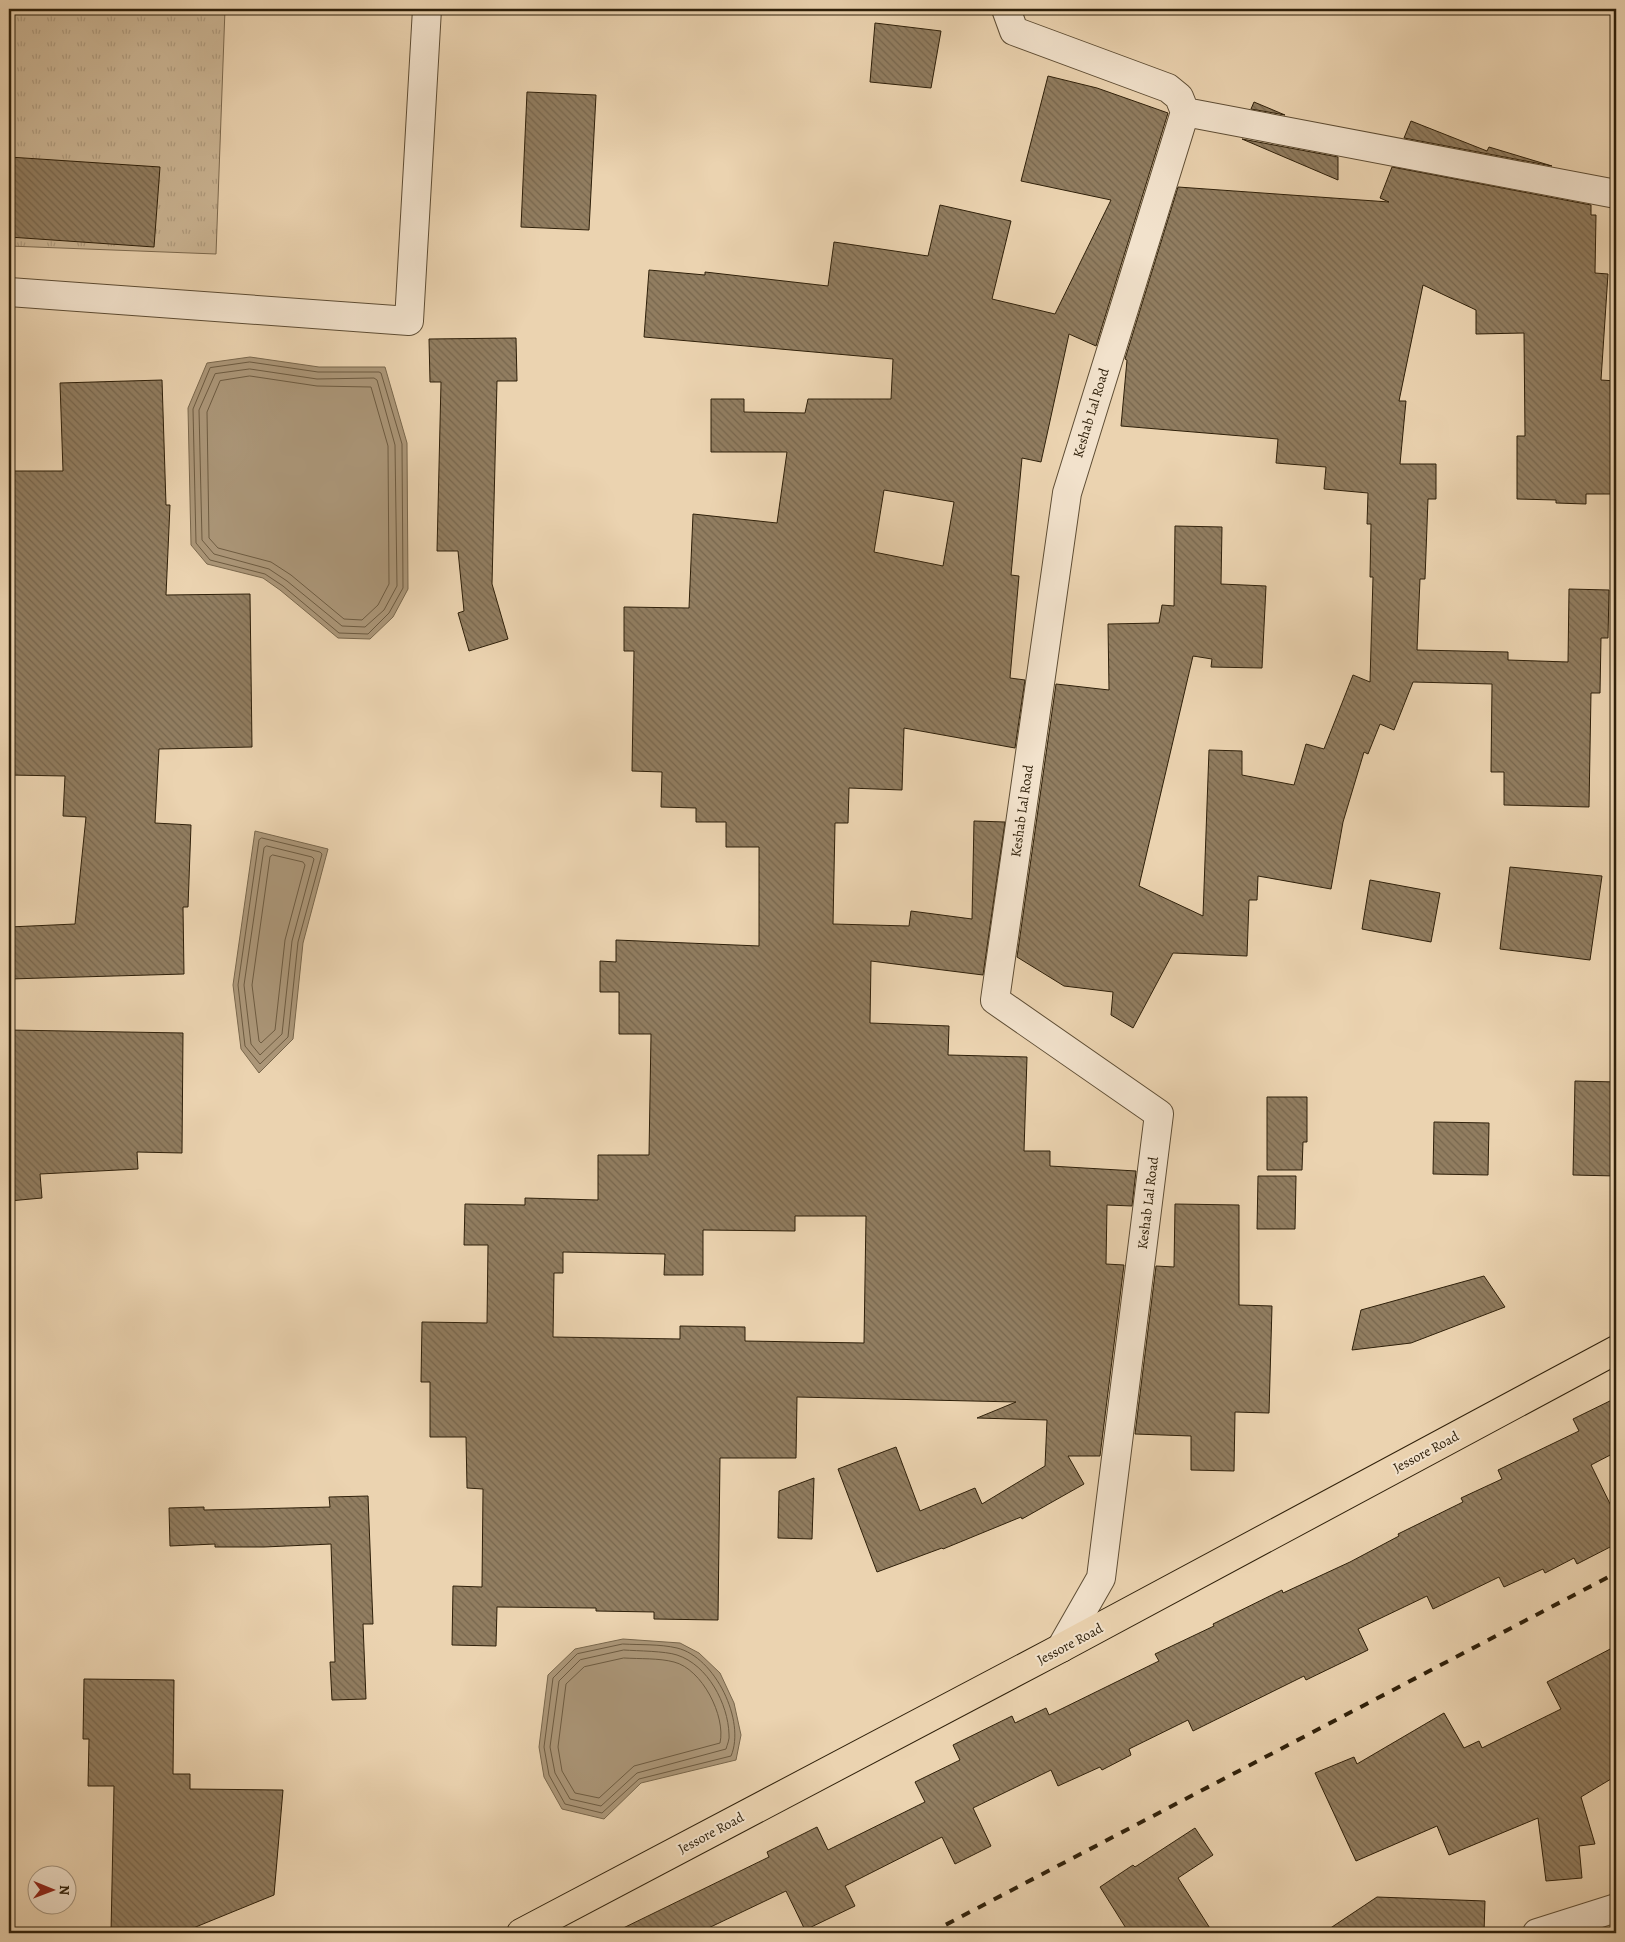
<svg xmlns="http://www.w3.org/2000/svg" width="1625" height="1942" font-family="Alegreya,serif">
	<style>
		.park { fill: url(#park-tufts); stroke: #7d6a4f }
		.water { fill: #ab9678; stroke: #79674c }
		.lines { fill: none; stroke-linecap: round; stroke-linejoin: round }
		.shore { stroke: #6d5b41; stroke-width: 1 }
		.building { fill: url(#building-back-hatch); stroke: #2f200a; fill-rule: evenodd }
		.minor-casing { stroke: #5e4d34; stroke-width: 30 }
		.tertiary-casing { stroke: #5e4d34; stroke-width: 30 }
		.trunk-casing { stroke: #2f200a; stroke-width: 30 }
		.minor { stroke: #f2e2cc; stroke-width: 28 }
		.tertiary { stroke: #f2e2cc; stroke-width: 28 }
		.trunk { stroke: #ebd3b0; stroke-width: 28 }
		.rail { stroke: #2f200a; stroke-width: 4; stroke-dasharray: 9 9; stroke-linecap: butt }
		.labels { text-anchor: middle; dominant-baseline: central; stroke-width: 4; stroke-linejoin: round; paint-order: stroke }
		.street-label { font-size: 14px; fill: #2f200a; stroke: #f2e2cc }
	</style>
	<defs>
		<pattern id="park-tufts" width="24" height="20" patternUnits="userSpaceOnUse" patternTransform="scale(1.25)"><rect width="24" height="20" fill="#cbb594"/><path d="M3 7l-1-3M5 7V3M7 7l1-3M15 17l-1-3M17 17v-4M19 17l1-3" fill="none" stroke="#af9b7e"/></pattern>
		<pattern id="building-back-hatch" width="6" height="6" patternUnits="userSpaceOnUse" patternTransform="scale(1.25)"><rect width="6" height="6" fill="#917d60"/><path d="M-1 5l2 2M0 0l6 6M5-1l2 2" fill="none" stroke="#77664d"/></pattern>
	</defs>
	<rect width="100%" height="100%" fill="#ebd3b0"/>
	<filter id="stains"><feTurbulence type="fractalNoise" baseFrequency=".004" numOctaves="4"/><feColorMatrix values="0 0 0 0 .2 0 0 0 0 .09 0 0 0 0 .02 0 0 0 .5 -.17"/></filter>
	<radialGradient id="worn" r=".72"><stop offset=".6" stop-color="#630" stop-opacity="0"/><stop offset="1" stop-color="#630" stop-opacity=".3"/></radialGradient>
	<path class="park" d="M9,9H225L216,254L9,246Z"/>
	<path class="water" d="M250,357L319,367H385L407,443L408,589L393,617L370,639L338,638L280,590L263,578L207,564L191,545L188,408L207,363Z
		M255,831L328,849L303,943L293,1039L259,1073L241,1049L233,985Z
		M623,1639L680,1643L699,1653L720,1673L734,1703L741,1735L736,1760L641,1783L604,1819L562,1809L544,1777L539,1747L548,1675L575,1649Z"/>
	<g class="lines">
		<path class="shore" d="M250,362L318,372H379L381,373L402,444L403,588L389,613L368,634L339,633L283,586L265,574L210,560L196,543L193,409L210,368Z
			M250,369L317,379L374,378L377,380L395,445L397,586L384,610L365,627L342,626L287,581L269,569L214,554L202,540L199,410L215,374Z
			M250,376L317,386L371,387L388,446L389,584L378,605L362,620L344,619L291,575L271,562L218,548L209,538L207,412L220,381Z
			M262,838L320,852L322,854L298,942L288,1037L260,1064L245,1046L238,985L259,840Z
			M267,846L312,857L314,859L292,941L282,1034L260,1055L251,1044L244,985L264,848Z
			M273,855L303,862L305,865L285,940L275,1030L261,1043L259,1041L252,985L270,857Z
			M623,1644C640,1645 660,1644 677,1648C715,1657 746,1721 731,1756L639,1779L602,1813L565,1804L549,1775L544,1747L553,1678L577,1654Z
			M624,1650C638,1651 665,1651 677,1655C708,1665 728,1704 729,1734C730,1739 727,1745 726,1749L637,1773L601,1806L570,1799L555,1773L550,1747L559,1681L580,1660Z
			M624,1658C640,1659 659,1658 674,1662C702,1669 726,1716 720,1743L634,1766L599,1798L575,1793L562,1771L558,1747L566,1684L584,1667Z"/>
	</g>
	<path class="building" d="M875,23L941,31L931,88L870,82Z
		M1048,76L1097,88L1168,113L1096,346L1069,334L1041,462L1022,458L1011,575L1019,576L1010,678L1025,680L1015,748L904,728L902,790L849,788L848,823H835L833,924L909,926L911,911L972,919L974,821L1005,822L983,975L871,961L870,1023L949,1026L948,1055L1027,1057L1024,1151H1050V1166L1136,1171L1132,1206L1107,1205L1106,1264L1124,1265L1100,1456H1068L1084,1484L1022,1519L1021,1517L943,1549L942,1548L877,1572L838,1469L896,1447L920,1511L975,1488L982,1504L1045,1466L1047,1420L977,1418L1016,1402L797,1397L796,1458H720L718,1620L654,1619V1612L596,1611V1608L497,1607L496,1646L452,1645L453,1586L482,1587L483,1489L467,1488L466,1437H430V1382H421L422,1322L487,1323L488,1245H464L465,1204L525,1205V1198L598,1200V1155H649L651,1034H619V992H600V961L616,962V940L759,946V847H726V822H696V808L661,807L662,772L632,771L634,651H624V607L689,608L693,514L777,523L787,452H711V399H744V412L805,413L808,399H891L893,359L644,337L649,270L705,275V272L828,286L834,242L928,256L940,205L1011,221L992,299L1055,314L1111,200L1021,181ZM884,490L954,502L943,566L874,552ZM795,1216H866L864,1343L745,1341V1327L680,1326V1339L553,1337L554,1273H563V1252L665,1254L664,1275H703V1230L795,1231Z
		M527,92L596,95L589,230L521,227Z
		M1254,102L1285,115L1251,109Z
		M1411,121L1487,151L1489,147L1552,166L1404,138Z
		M1242,139L1338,157V180Z
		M9,157L160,167L154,247L9,237Z
		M1392,167L1591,205V215H1596L1595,273L1608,274L1601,380L1616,381V494H1586V504L1556,503V500L1517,499V436H1525L1524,333L1476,334V310L1423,285L1399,401H1406L1400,464H1436V499H1428L1425,579H1420L1417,650L1508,652V660L1568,662L1569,589L1609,590L1608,638H1601L1600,693H1591L1589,807L1504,805V772H1491L1492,684L1413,682L1394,730L1380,724L1368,754L1364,752L1343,822L1331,889L1258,876L1257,900H1249L1247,956L1173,953L1133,1028L1111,1015L1113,992L1064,986L1017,957L1056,684L1109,690L1108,624L1159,623L1162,605L1174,606L1175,526L1222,527L1221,584L1266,586L1262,668L1211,667L1212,659L1193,656L1139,886L1203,916L1209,750L1242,751V775L1294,785L1306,744L1324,749L1353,675L1370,682L1373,577H1370L1371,524H1367L1368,493L1324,489L1326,467L1276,463L1278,439L1121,426L1127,360L1125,359L1178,187L1389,202L1380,198Z
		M516,338L517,381H497L492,584L508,639L469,651L458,613L464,611L458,551H437L441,382H430L429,339Z
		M162,380L166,505H170L166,595L250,594L252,747L159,749L155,823L191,825L188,907H183L184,974L9,979V927L75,924L86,817L63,816L65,776L9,775V471H63L60,383Z
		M1510,867L1602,876L1590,960L1500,949Z
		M1370,880L1440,893L1431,942L1362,929Z
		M9,1030L183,1033L182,1153L137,1152L138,1169L40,1174L42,1198L9,1201Z
		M1575,1081L1616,1082V1176L1573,1175Z
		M1267,1097H1307V1142H1303L1302,1170H1267Z
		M1434,1122L1489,1123L1488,1175L1433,1174Z
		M1258,1176H1296L1295,1229H1257Z
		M1175,1204L1239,1205V1305L1272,1306L1269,1413L1235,1412L1234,1471L1191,1470V1436L1135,1434L1156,1266L1174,1267Z
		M1484,1276L1505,1307L1411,1343L1352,1350L1361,1310Z
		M1616,1398V1452L1591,1465L1616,1516V1544L1577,1564L1574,1558L1545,1573L1543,1569L1504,1587L1499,1577L1433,1609L1427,1596L1358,1629L1368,1650L1306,1680L1304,1676L1193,1731L1188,1720L1129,1749L1131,1755L1102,1770L1100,1767L1058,1786L1051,1770L973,1808L991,1846L955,1864L942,1837L845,1886L855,1906L805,1930L786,1891L698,1933H613L769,1857L767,1852L817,1827L828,1850L925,1802L915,1782L960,1760L953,1745L1012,1716L1015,1723L1046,1708L1049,1715L1159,1661L1155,1654L1214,1626L1213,1624L1282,1590L1283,1593L1350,1562L1399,1536L1398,1534L1463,1502L1461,1498L1502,1479L1498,1470L1579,1431L1573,1419Z
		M814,1478L812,1539L778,1538L779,1491Z
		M368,1496L373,1624H363L366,1699L332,1700L330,1662H335L331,1544L264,1547H215V1544L170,1546L169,1508L204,1507V1510L249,1509L330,1507L329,1497Z
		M1616,1646V1776L1581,1797L1595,1844L1579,1846L1582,1878L1546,1881L1538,1818L1449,1855L1437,1826L1356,1861L1315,1773L1354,1757L1357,1764L1444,1713L1464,1748L1479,1741L1482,1748L1561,1709L1547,1682Z
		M84,1679L174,1680L173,1774H190V1789L283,1790L274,1895L181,1933H111L114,1786H88L89,1739H83Z
		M1195,1828L1213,1855L1178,1878L1213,1933H1129L1100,1887L1133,1865L1135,1867Z
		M1377,1897L1485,1901L1484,1933H1323Z"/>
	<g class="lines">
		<g class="minor-casing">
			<path id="minor" d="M1006,9L1014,31L1168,88L1179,97L1185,112L1067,493L995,1000L1159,1114L1101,1578L1061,1648
				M1185,112L1616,194
				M9,292L409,321L427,9"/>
		</g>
		<g class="tertiary-casing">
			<path id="tertiary" d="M1537,1933L1616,1908"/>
		</g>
		<g class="trunk-casing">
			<path id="trunk" d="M521,1933L1061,1648L1616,1350"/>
		</g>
		<use href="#minor" class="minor"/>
		<use href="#tertiary" class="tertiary"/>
		<use href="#trunk" class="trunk"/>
		<path class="rail" d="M930,1933L1616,1573"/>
	</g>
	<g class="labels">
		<g class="street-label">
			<text transform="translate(1091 413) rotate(-73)">Keshab Lal Road</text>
			<text transform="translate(1022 811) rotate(-82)">Keshab Lal Road</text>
			<text transform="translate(1148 1203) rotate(-83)">Keshab Lal Road</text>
			<text transform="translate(1426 1452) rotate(-28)">Jessore Road</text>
			<text transform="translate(1070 1644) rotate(-28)">Jessore Road</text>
			<text transform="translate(711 1833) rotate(-28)">Jessore Road</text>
		</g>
	</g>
	<rect width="1625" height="1942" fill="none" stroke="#ebd3b0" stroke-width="30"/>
	<rect x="10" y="10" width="1605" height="1922" fill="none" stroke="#2f200a" stroke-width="2.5"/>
	<rect x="15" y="15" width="1595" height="1912" fill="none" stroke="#2f200a"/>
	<g transform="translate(52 1890) rotate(91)"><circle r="24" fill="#f2e2cc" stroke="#a4947e"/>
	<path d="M0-4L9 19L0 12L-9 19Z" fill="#8f2418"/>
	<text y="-8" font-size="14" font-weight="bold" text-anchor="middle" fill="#2f200a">N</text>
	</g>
	<rect width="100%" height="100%" filter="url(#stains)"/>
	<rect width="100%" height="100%" fill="url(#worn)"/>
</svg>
